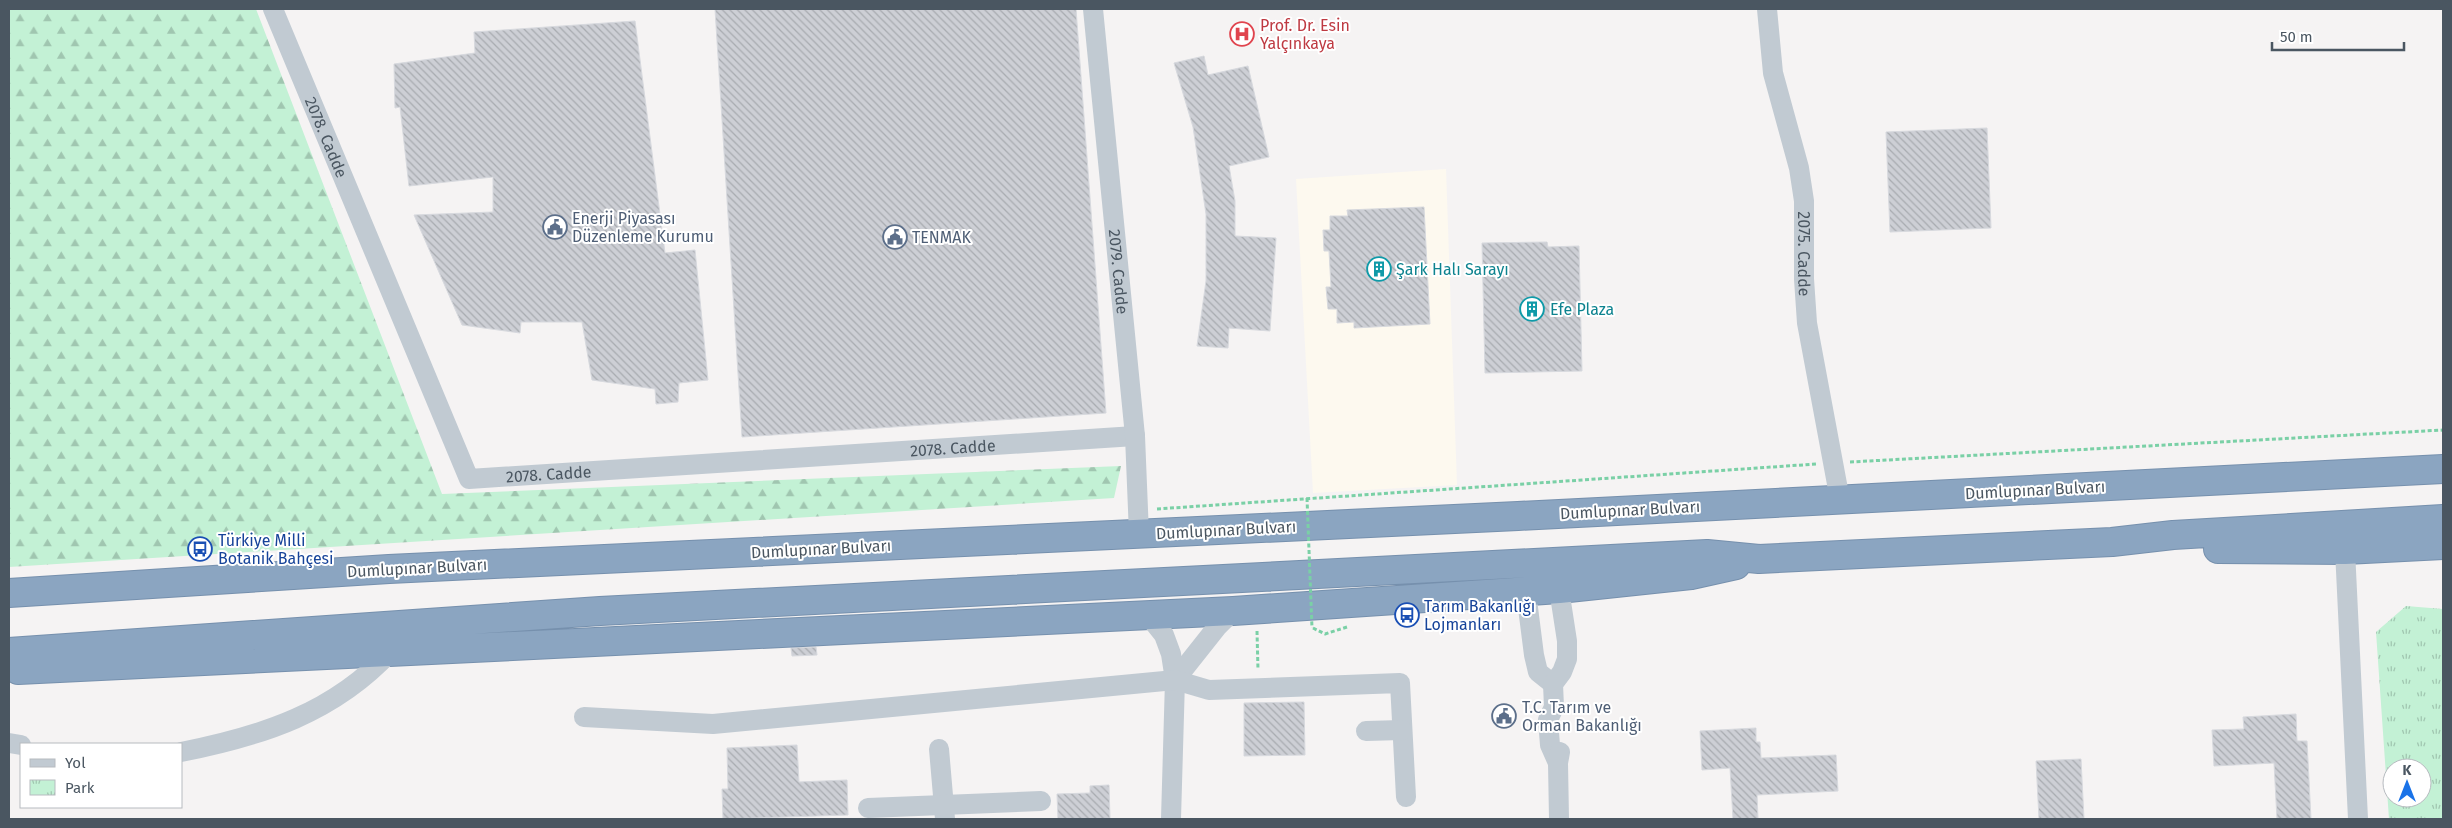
<svg xmlns="http://www.w3.org/2000/svg" width="2452" height="828" font-family="'Fira Sans',sans-serif">
	<style>
		.commercial { fill: #fdf9ef }
		.forest { fill: url(#forest-firs) }
		.park { fill: url(#park-tufts); fill-rule: evenodd }
		.building { fill: url(#building-back-hatch); stroke: #d7d9de }
		.lines { fill: none; stroke-linecap: round; stroke-linejoin: round }
		.highway-casing { stroke: #7690ad; stroke-width: 30 }
		.path { stroke: #7ad0a6; stroke-width: 3; stroke-dasharray: 4 2.5; stroke-linecap: butt }
		.street { stroke: #c1cad2; stroke-width: 20 }
		.highway { stroke: #8ba5c1; stroke-width: 28 }
		.path-bridge { stroke: #7ad0a6; stroke-width: 3; stroke-dasharray: 4 2.5; stroke-linecap: butt }
		.labels { text-anchor: middle; dominant-baseline: central; stroke-width: 4; stroke-linejoin: round; paint-order: stroke }
		.health-label { font-size: 16px; fill: #be3a42; stroke: #fff; text-anchor: start }
		.street-label { font-size: 16px; fill: #4a5661; stroke: #fff }
		.service-label { font-size: 16px; fill: #4e5e75; stroke: #fff; text-anchor: start }
		.culture-label { font-size: 16px; fill: #0d838f; stroke: #fff; text-anchor: start }
		.transit-label { font-size: 16px; fill: #164399; stroke: #fff; text-anchor: start }
	</style>
	<defs>
		<pattern id="forest-firs" width="22" height="20" patternUnits="userSpaceOnUse" patternTransform="scale(1.25)"><rect width="22" height="20" fill="#c3f1d5"/><path d="M5 1l3.5 6h-7zM16 11l3.5 6h-7z" fill="#a0c6b0"/></pattern>
		<pattern id="park-tufts" width="24" height="20" patternUnits="userSpaceOnUse" patternTransform="scale(1.25)"><rect width="24" height="20" fill="#c3f1d5"/><path d="M3 7l-1-3M5 7V3M7 7l1-3M15 17l-1-3M17 17v-4M19 17l1-3" fill="none" stroke="#a0c6b0"/></pattern>
		<pattern id="building-back-hatch" width="6" height="6" patternUnits="userSpaceOnUse" patternTransform="scale(1.25)"><rect width="6" height="6" fill="#cdcfd5"/><path d="M-1 5l2 2M0 0l6 6M5-1l2 2" fill="none" stroke="#a8abb0"/></pattern>
	</defs>
	<rect width="100%" height="100%" fill="#f5f3f3"/>
	<path class="commercial" d="M1446,169L1457,485L1313,493L1296,179Z"/>
	<path class="forest" d="M9,9H256L442,494L1121,466L1114,498L9,567Z"/>
	<path class="park" d="M2406,606L2443,609V819H2389L2376,632ZM2392,768H2422V798H2392Z"/>
	<path class="building" d="M715,9H1076L1106,413L742,437Z
		M635,21L665,253L695,250L708,380L679,383L678,402L656,404L655,389L592,380L582,322H521L520,333L462,325L414,215L493,212V177L409,186L400,107L395,108L394,64L475,53L474,32Z
		M1204,56L1208,75L1248,66L1269,157L1229,166L1235,201V236L1276,238L1270,331L1229,328L1228,348L1197,346L1206,281V214L1193,127L1174,63Z
		M1987,128L1991,228L1890,232L1886,132Z
		M1424,207L1430,324L1354,328V322L1337,323V309H1328L1326,287H1331L1329,251H1324L1323,230H1330V216H1348L1347,210Z
		M1547,242L1548,247L1579,246L1582,371L1485,373L1482,243Z
		M816,647L817,655L792,656L791,648Z
		M1304,702L1305,755L1244,756V703Z
		M2296,714L2297,741H2307L2311,819H2277L2274,763L2214,766L2212,730L2244,729L2243,717Z
		M1756,728V742H1760L1761,758L1836,755L1838,791L1757,795L1758,819H1733L1730,768L1702,770L1700,731Z
		M797,745L799,782L847,780L848,815L723,819L722,789H728L727,748Z
		M2081,759L2084,819H2039L2036,761Z
		M1109,785L1110,819H1058L1057,794L1090,793V786Z"/>
	<g class="lines">
		<g class="highway-casing">
			<path id="highway" d="M2218,549L2345,550L2443,545
				M9,593L389,569L1518,516L2443,469
				M9,652L600,611L1707,554L1759,559L2112,542L2173,535L2443,519
				M18,670L1233,611L1559,589L1691,575L1736,565"/>
		</g>
		<path class="path" d="M1850,462L2443,430
			M1157,509L1816,464
			M1313,628L1325,634L1347,627
			M1257,631L1258,670"/>
		<g class="street">
			<path id="s1" d="M273,9L469,479L1135,436"/>
			<path id="s2" d="M1093,9L1135,436L1139,534"/>
			<path id="s3" d="M1767,9L1773,73L1799,168L1804,201V279L1807,323L1840,500"/>
			<path d="M2345,550L2358,819"/>
			<path d="M1526,592L1534,655L1538,672L1553,684"/>
			<path d="M1148,615L1164,635L1171,654L1175,680L1171,819"/>
			<path d="M1175,680L1217,627L1233,611"/>
			<path d="M584,717L713,724L1175,680L1209,690L1400,683L1406,797"/>
			<path d="M1366,731L1402,730"/>
			<path d="M9,743L21,745"/>
			<path d="M939,749L945,819"/>
			<path d="M181,752C262,736 334,713 391,651"/>
			<path d="M1558,763L1550,745L1548,720L1554,707L1553,684L1562,672L1567,659V641L1559,589"/>
			<path d="M868,808L1041,801"/>
			<path d="M1559,819L1558,763L1560,752"/>
		</g>
		<use href="#highway" class="highway"/>
		<path class="path-bridge" d="M1307,498L1312,628"/>
	</g>
	<defs>
		<g id="hospital-ring" transform="scale(1.25)"><circle r="9.5" fill="#fff" stroke="#e0444e" stroke-width="1.5"/><path d="M-5-5h3v3.5h4V-5h3V5h-3V1.5h-4V5h-3Z" fill="#e0444e"/></g>
		<g id="civic-ring" transform="scale(1.25)"><circle r="9.5" fill="#fff" stroke="#5c6f8a" stroke-width="1.5"/><path d="M-.6-6.5H3V-4.5H.6V-3L4-1V1h2V6H-6V1h2V-1L-.6-3ZM-1.2 2.5V6h2.4V2.5Z" fill="#5c6f8a"/></g>
		<g id="building-ring" transform="scale(1.25)"><circle r="9.5" fill="#fff" stroke="#0f9aa8" stroke-width="1.5"/><path d="M-4-6H4V6H1V3H-1V6H-4ZM-2.5-4.3h1.7v1.8h-1.7ZM.8-4.3h1.7v1.8H.8ZM-2.5-1h1.7V.8h-1.7ZM.8-1h1.7V.8H.8Z" fill="#0f9aa8"/></g>
		<g id="bus-ring" transform="scale(1.25)"><circle r="9.5" fill="#fff" stroke="#1a4fb4" stroke-width="1.5"/><path d="M-5-6H5V4H4V6H2V4H-2V6H-4V4H-5ZM-3.5-4V0h7V-4ZM-3.5 1.2v1.5H-2V1.2ZM2 1.2v1.5H3.5V1.2Z" fill="#1a4fb4"/></g>
	</defs>
	<g fill-rule="evenodd">
		<use href="#hospital-ring" x="1242" y="34"/>
		<use href="#civic-ring" x="555" y="227"/>
		<use href="#civic-ring" x="895" y="237"/>
		<use href="#building-ring" x="1379" y="269"/>
		<use href="#building-ring" x="1532" y="309"/>
		<use href="#bus-ring" x="200" y="549"/>
		<use href="#bus-ring" x="1407" y="615"/>
		<use href="#civic-ring" x="1504" y="716"/>
	</g>
	<g class="labels">
		<g class="health-label">
			<text x="1260" y="25">Prof. Dr. Esin<tspan x="1260" dy="18">Yalçınkaya</tspan></text>
		</g>
		<g class="street-label">
			<text stroke="none"><textPath href="#s1" startOffset="139">2078. Cadde</textPath></text>
			<text stroke="none"><textPath href="#s3" startOffset="249">2075. Cadde</textPath></text>
			<text stroke="none"><textPath href="#s2" startOffset="264">2079. Cadde</textPath></text>
			<text stroke="none"><textPath href="#s1" startOffset="994">2078. Cadde</textPath></text>
			<text stroke="none"><textPath href="#s1" startOffset="589">2078. Cadde</textPath></text>
			<text transform="translate(2035 490) rotate(-3)">Dumlupınar Bulvarı</text>
			<text transform="translate(1630 510) rotate(-3)">Dumlupınar Bulvarı</text>
			<text transform="translate(1226 530) rotate(-3)">Dumlupınar Bulvarı</text>
			<text transform="translate(821 549) rotate(-3)">Dumlupınar Bulvarı</text>
			<text transform="translate(417 568) rotate(-3)">Dumlupınar Bulvarı</text>
		</g>
		<g class="service-label">
			<text x="572" y="218">Enerji Piyasası<tspan x="572" dy="18">Düzenleme Kurumu</tspan></text>
			<text x="912" y="237">TENMAK</text>
			<text x="1522" y="707">T.C. Tarım ve<tspan x="1522" dy="18">Orman Bakanlığı</tspan></text>
		</g>
		<g class="culture-label">
			<text x="1396" y="269">Şark Halı Sarayı</text>
			<text x="1550" y="309">Efe Plaza</text>
		</g>
		<g class="transit-label">
			<text x="218" y="540">Türkiye Milli<tspan x="218" dy="18">Botanik Bahçesi</tspan></text>
			<text x="1424" y="606">Tarım Bakanlığı<tspan x="1424" dy="18">Lojmanları</tspan></text>
		</g>
	</g>
	<rect width="2452" height="828" fill="none" stroke="#4a5661" stroke-width="20"/>
	<rect x="20" y="743" width="162" height="65" fill="#ffffff" stroke="#b7bbc0"/>
	<rect x="30" y="759" width="25" height="8" fill="#c1cad2" stroke="#b7bbc0"/>
	<text x="65" y="768" font-size="15" fill="#4a5661">Yol</text>
	<rect x="30" y="780" width="25" height="15" fill="url(#park-tufts)" stroke="#b7bbc0"/>
	<text x="65" y="793" font-size="15" fill="#4a5661">Park</text>
	<g transform="translate(2407 783)"><circle r="24" fill="#ffffff" stroke="#b7bbc0"/>
	<path d="M0-4L9 19L0 12L-9 19Z" fill="#1a73e8"/>
	<text y="-8" font-size="14" font-weight="bold" text-anchor="middle" fill="#4a5661">K</text>
	</g>
	<path d="M2272 42v8h132v-8" fill="none" stroke="#4a5661" stroke-width="2.5"/>
	<text x="2280" y="42" font-size="15" fill="#4a5661" stroke="#ffffff" stroke-width="4" paint-order="stroke">50 m</text>
</svg>
